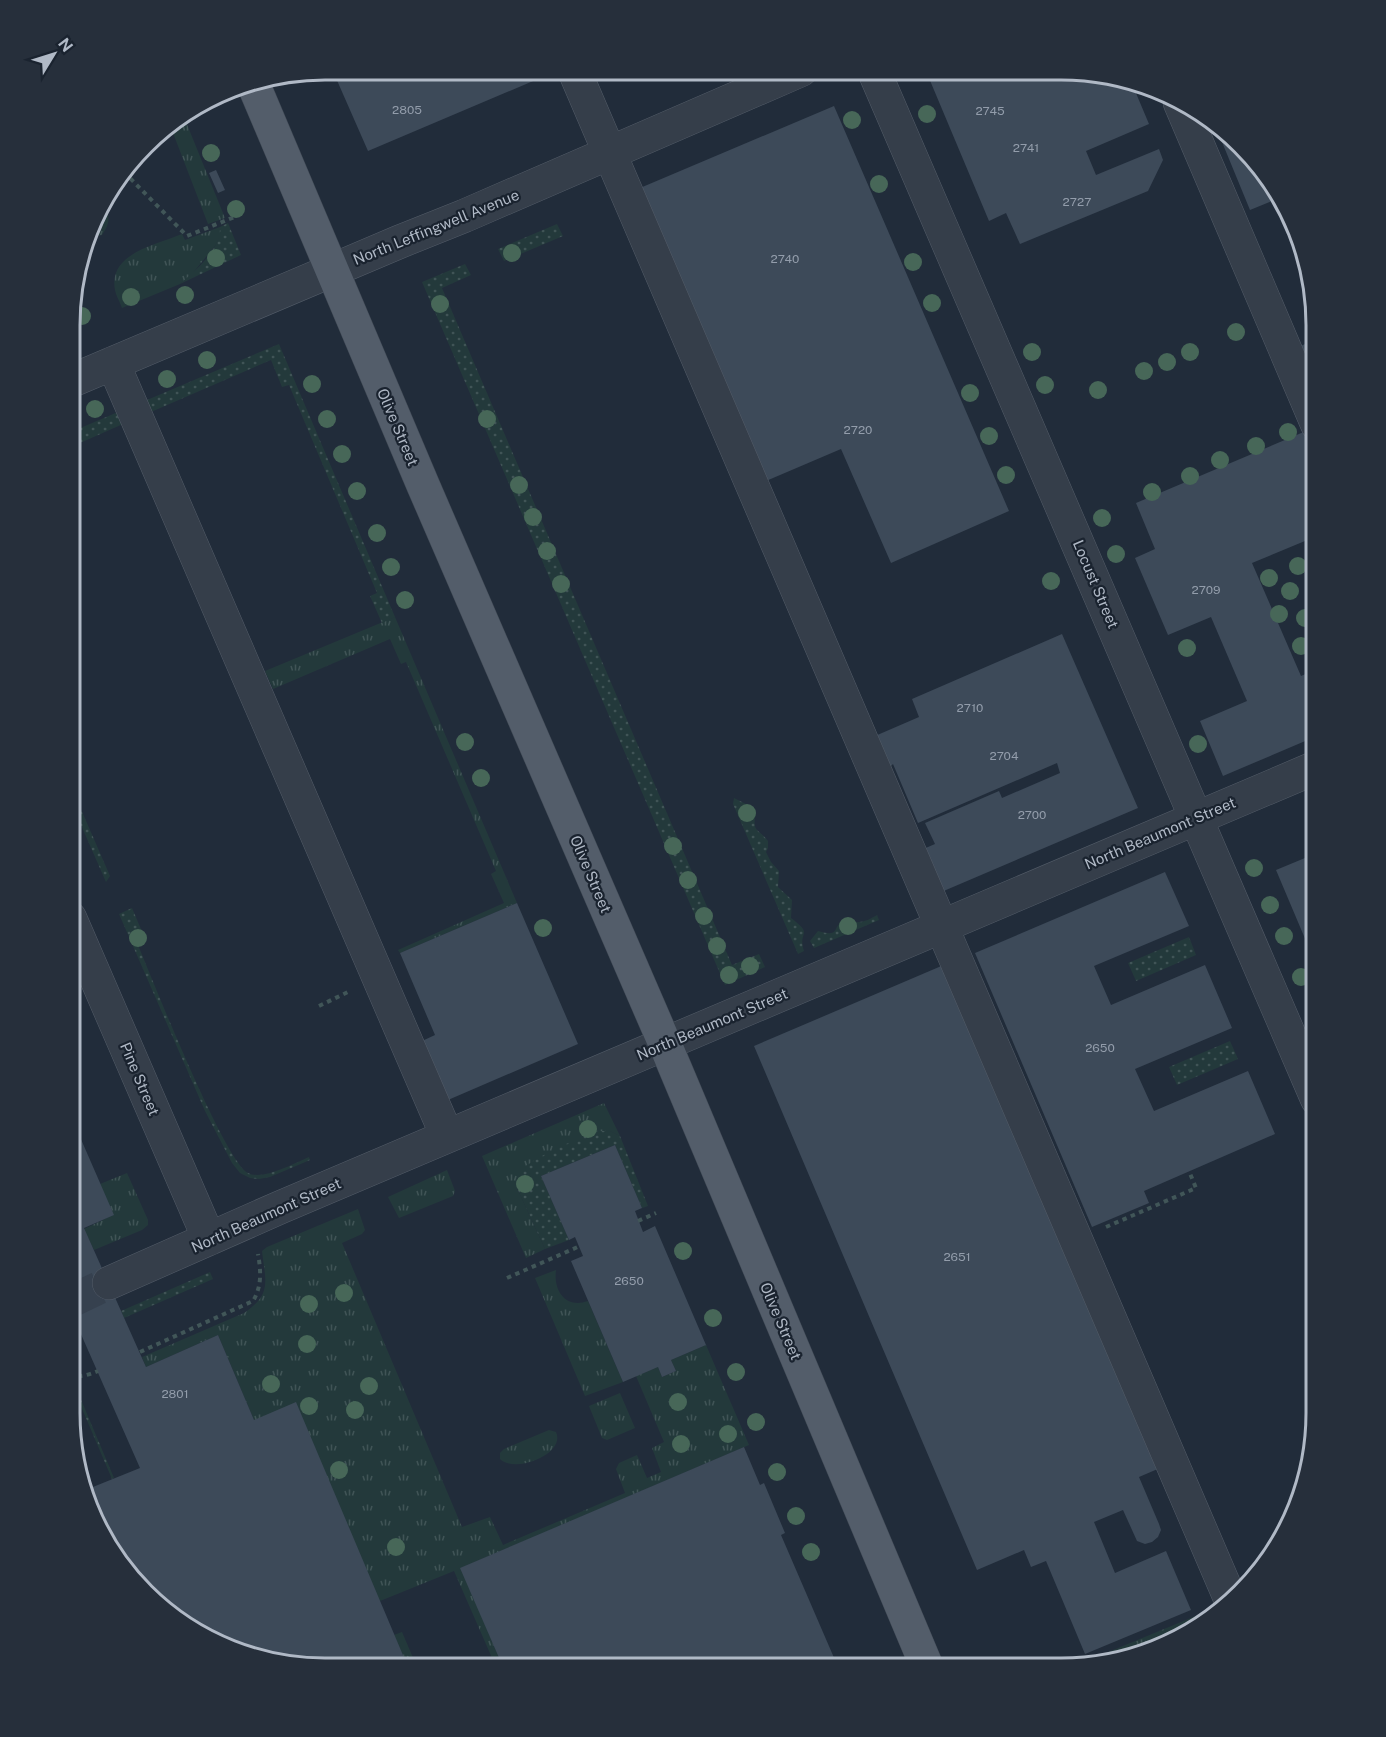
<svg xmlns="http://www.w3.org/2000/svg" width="1386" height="1737" font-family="'Public Sans',sans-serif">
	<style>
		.grass { fill: url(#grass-tufts) }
		.garden { fill: url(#garden-dots) }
		.building { fill: #3d4a59 }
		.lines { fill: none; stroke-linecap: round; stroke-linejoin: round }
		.minor-tunnel { stroke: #36414f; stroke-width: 33; stroke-dasharray: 33 16; stroke-linecap: butt }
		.minor-casing { stroke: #535c68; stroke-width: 34 }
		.major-casing { stroke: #3e4753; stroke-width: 34 }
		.path { stroke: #415658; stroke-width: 4; stroke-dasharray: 4.5 4.5; stroke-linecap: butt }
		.minor { stroke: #353e4a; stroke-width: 33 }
		.major { stroke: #535d6a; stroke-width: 33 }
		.tree { fill: #476758 }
		.labels { text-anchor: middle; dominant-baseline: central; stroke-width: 4.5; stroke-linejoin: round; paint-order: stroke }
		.number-label { font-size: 12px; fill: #939dab }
		.street-label { font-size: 15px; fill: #b0b9c6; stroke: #1a232f }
		.rim { fill: none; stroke: #b0b9c6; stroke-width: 3 }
	</style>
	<defs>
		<pattern id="grass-tufts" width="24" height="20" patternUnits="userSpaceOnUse" patternTransform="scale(1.5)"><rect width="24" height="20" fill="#23393b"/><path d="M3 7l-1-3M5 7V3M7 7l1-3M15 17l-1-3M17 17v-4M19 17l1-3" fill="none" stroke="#405456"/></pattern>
		<pattern id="garden-dots" width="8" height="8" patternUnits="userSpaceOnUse" patternTransform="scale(1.5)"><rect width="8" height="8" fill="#23393b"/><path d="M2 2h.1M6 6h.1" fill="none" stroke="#405456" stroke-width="1.8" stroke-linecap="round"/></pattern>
	</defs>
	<rect width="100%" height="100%" fill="#212c3a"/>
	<path class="grass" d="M184,117L225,218L208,224L170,125Z
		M102,201C109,216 112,220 102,235L90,237Z
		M220,227V236L215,246L192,274L180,284L122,308C120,302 116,296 115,290C108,253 156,245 182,234L185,240Z
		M395,617L517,903L400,953L398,950L504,903L491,874L496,871L406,662L401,664L390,639L273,689L265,671Z
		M604,1103L620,1136L610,1131L517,1188L545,1249L526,1258L482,1156Z
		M447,1170L455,1191L453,1196L399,1218L388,1197Z
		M127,1173L148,1220V1225L142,1230L94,1250L84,1229L113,1215L100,1184Z
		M358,1209L365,1230L362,1234L342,1243L462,1527L490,1517L503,1545L625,1493L616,1469L619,1463L637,1455L647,1478L661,1472L652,1448L664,1442L636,1376L658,1367L662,1377L676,1371L671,1360L706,1345L749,1445L461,1568L503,1667H496L454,1571L380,1601L254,1420L218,1335L146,1367L142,1357L244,1313C273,1294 265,1279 262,1251L267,1247Z
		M556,1270C553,1291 566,1309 588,1301L623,1382L585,1396L535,1278Z
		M620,1393L635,1428L607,1440L602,1438L589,1406Z
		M549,1430L556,1432C566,1454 515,1474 500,1459V1453L504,1449Z
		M1198,1615L1201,1622L1189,1634L1072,1667Z
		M402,1632L417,1667H408L394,1635Z"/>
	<path class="garden" d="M228,223L241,255L180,284C196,270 221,249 220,227Z
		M557,224L563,236L504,261L498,249Z
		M465,264L471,275L442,288L732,965L759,954L765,967L725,985L422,282Z
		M279,344L395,617L382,623L370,596L377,593L289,385L282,387L271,360L151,412L147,400Z
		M118,412L123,424L71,447V432Z
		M70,784L110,876L106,882L70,800Z
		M734,798L754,808L756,812C752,833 757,827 768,841V848L766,852L771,862L779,871L778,887L792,900L791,918C815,936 797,930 804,951L798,954L733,804Z
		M132,908L146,941L138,945C153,981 224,1160 248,1173C262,1181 295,1163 309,1157L310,1160L270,1177L259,1179L250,1178L240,1173L232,1163L205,1111L119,914Z
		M877,915L879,920L814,948L810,941L818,931C843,938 830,926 845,921C851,919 854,923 859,922C865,922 872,918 877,915Z
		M1189,937L1196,955L1136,981L1128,963Z
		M1230,1041L1238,1059L1177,1085L1169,1067Z
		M598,1131H610L620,1136L648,1206L642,1208L615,1145L541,1176L569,1240L545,1249L517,1188L519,1171C544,1152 570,1142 598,1131Z
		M210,1272L213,1279L124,1318L121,1311Z
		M69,1382L74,1383L114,1478L112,1479L80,1404L69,1409Z"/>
	<path class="building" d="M332,69L559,70L368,151Z
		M926,71H1095L1133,86L1149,124L1086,151L1096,175L1159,149L1163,160L1148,191L1020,244L1006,213L989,221Z
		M834,106L1009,511L891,563L841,449L766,481L640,188Z
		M1215,125L1282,197L1250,210Z
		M216,170L225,190L218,193L209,173Z
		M1317,339V391L1298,347Z
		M1306,431L1317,455V536L1252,563L1301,676L1317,669V736L1223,776L1200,721L1247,701L1211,617L1168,635L1135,558L1155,549L1136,503Z
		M1062,634L1138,808L939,893L921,850L935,844L925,823L999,791L1002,798L1060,773L1057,763L918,823L893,764L888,769L875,736L919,717L912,699Z
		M1317,853V967L1276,870Z
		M1165,872L1189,926L1094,966L1111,1005L1205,965L1232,1028L1135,1069L1154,1111L1248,1071L1275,1134L1144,1191L1149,1203L1092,1227L975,953Z
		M517,903L578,1044L448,1100L422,1041L435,1035L400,953Z
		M946,964L1160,1468L1139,1477L1159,1524L1161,1530L1158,1537L1152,1542L1145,1544L1137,1541L1123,1510L1094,1522L1115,1573L1166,1551L1191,1610L1085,1654L1046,1561L1031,1567L1024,1550L977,1570L754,1046Z
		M70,1114L114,1215L84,1228L146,1367L218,1335L254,1420L296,1402L408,1667H308L242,1654L183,1625L103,1540L83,1491L140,1468L69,1307Z
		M615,1145L642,1208L635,1211L643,1232L655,1226L706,1345L671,1360L676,1371L662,1377L658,1367L623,1382L571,1261L583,1256L575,1237L569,1240L541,1176Z
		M744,1447L760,1485L764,1483L785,1533L781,1535L838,1667H503L460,1568Z"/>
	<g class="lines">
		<path class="minor-tunnel" d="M69,1302L109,1283"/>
		<g class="minor-casing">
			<path id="minor" d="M574,70L1229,1596
				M874,71L1317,1099
				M1180,103L1317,424
				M113,363L447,1136
				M71,381L399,242L464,216L801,70
				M70,918L209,1239
				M109,1283L281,1207L1317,767"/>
		</g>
		<g class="major-casing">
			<path id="major" d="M252,81L423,485L665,1044L927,1667"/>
		</g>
		<path class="path" d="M124,172L187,236L237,216
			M319,1006L348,992
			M638,1221L656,1213
			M1106,1227L1196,1188L1189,1171
			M507,1278L580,1246
			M140,1352L253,1301C262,1286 261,1271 258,1254
			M69,1375C79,1378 88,1375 98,1371"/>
		<use href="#minor" class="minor"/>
		<use href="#major" class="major"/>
	</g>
	<g class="tree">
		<circle cx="927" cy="114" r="9"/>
		<circle cx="852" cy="120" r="9"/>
		<circle cx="211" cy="153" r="9"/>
		<circle cx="879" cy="184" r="9"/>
		<circle cx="236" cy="209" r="9"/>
		<circle cx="512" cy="253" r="9"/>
		<circle cx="216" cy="258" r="9"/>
		<circle cx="913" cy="262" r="9"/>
		<circle cx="185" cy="295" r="9"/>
		<circle cx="131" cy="297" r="9"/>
		<circle cx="932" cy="303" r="9"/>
		<circle cx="440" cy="304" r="9"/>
		<circle cx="82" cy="316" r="9"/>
		<circle cx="1236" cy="332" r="9"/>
		<circle cx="1032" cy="352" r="9"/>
		<circle cx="1190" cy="352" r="9"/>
		<circle cx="207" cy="360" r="9"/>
		<circle cx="1167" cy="362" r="9"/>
		<circle cx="1144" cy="371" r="9"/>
		<circle cx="167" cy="379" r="9"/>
		<circle cx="312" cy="384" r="9"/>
		<circle cx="1045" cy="385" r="9"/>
		<circle cx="1098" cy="390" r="9"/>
		<circle cx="970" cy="393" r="9"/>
		<circle cx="95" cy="409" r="9"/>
		<circle cx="327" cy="419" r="9"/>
		<circle cx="487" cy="419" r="9"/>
		<circle cx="1288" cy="432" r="9"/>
		<circle cx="989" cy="436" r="9"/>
		<circle cx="1256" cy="446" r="9"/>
		<circle cx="342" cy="454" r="9"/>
		<circle cx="1220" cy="460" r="9"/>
		<circle cx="1006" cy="475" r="9"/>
		<circle cx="1190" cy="476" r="9"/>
		<circle cx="519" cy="485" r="9"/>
		<circle cx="357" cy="491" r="9"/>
		<circle cx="1152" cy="492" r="9"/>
		<circle cx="533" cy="517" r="9"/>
		<circle cx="1102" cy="518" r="9"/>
		<circle cx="377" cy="533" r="9"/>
		<circle cx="547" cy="551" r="9"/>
		<circle cx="1116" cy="554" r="9"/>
		<circle cx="1298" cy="566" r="9"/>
		<circle cx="391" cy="567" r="9"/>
		<circle cx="1269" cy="578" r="9"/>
		<circle cx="1051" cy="581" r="9"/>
		<circle cx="561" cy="584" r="9"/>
		<circle cx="1290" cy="591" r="9"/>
		<circle cx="405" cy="600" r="9"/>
		<circle cx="1279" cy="614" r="9"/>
		<circle cx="1305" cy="618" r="9"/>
		<circle cx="1301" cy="646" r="9"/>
		<circle cx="1187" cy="648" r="9"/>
		<circle cx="465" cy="742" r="9"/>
		<circle cx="1198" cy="744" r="9"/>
		<circle cx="481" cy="778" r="9"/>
		<circle cx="747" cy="813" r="9"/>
		<circle cx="673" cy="846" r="9"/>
		<circle cx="1254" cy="868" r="9"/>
		<circle cx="688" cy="880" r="9"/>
		<circle cx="1270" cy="905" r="9"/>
		<circle cx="704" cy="916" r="9"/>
		<circle cx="848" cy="926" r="9"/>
		<circle cx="543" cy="928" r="9"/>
		<circle cx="1284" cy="936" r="9"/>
		<circle cx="138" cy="938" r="9"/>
		<circle cx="717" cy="946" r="9"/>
		<circle cx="750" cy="966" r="9"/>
		<circle cx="729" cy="975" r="9"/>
		<circle cx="1301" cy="977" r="9"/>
		<circle cx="588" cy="1129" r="9"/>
		<circle cx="525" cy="1184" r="9"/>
		<circle cx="683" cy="1251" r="9"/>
		<circle cx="344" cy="1293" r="9"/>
		<circle cx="309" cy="1304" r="9"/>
		<circle cx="713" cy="1318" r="9"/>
		<circle cx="307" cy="1344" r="9"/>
		<circle cx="736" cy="1372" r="9"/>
		<circle cx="271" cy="1384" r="9"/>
		<circle cx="369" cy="1386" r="9"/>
		<circle cx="678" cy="1402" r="9"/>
		<circle cx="309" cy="1406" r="9"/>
		<circle cx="355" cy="1410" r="9"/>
		<circle cx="756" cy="1422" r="9"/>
		<circle cx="728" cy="1434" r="9"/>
		<circle cx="681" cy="1444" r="9"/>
		<circle cx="339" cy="1470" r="9"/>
		<circle cx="777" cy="1472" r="9"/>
		<circle cx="796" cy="1516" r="9"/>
		<circle cx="396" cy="1547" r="9"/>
		<circle cx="811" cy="1552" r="9"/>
	</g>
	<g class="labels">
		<g class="number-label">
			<text x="407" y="110">2805</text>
			<text x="990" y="111">2745</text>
			<text x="1026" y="148">2741</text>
			<text x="1077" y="202">2727</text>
			<text x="785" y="259">2740</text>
			<text x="858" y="430">2720</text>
			<text x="1206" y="590">2709</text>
			<text x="970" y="708">2710</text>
			<text x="1004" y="756">2704</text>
			<text x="1032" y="815">2700</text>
			<text x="1100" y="1048">2650</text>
			<text x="957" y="1257">2651</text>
			<text x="629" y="1281">2650</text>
			<text x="175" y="1394">2801</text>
		</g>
		<g class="street-label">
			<text transform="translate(436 227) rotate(-22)">North Leffingwell Avenue</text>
			<text transform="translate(398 427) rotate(67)">Olive Street</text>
			<text transform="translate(1096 584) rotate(67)">Locust Street</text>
			<text transform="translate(1160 833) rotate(-23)">North Beaumont Street</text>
			<text transform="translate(591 874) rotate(67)">Olive Street</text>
			<text transform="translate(712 1024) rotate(-23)">North Beaumont Street</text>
			<text transform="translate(140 1079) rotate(67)">Pine Street</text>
			<text transform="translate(266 1215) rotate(-24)">North Beaumont Street</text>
			<text transform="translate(781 1321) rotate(67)">Olive Street</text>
		</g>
	</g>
	<path d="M0 0H1386V1737H0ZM325 80H1061A245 245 0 0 1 1306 325V1413A245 245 0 0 1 1061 1658H325A245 245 0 0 1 80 1413V325A245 245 0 0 1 325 80Z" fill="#262f3b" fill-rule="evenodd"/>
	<path class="rim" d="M325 80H1061A245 245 0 0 1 1306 325V1413A245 245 0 0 1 1061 1658H325A245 245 0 0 1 80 1413V325A245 245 0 0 1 325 80Z"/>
	<g transform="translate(54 54) rotate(52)" stroke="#1a232f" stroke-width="4.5" paint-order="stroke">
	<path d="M0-4.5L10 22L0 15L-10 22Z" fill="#b0b9c6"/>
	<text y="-9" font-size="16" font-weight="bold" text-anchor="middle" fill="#b0b9c6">N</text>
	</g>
</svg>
